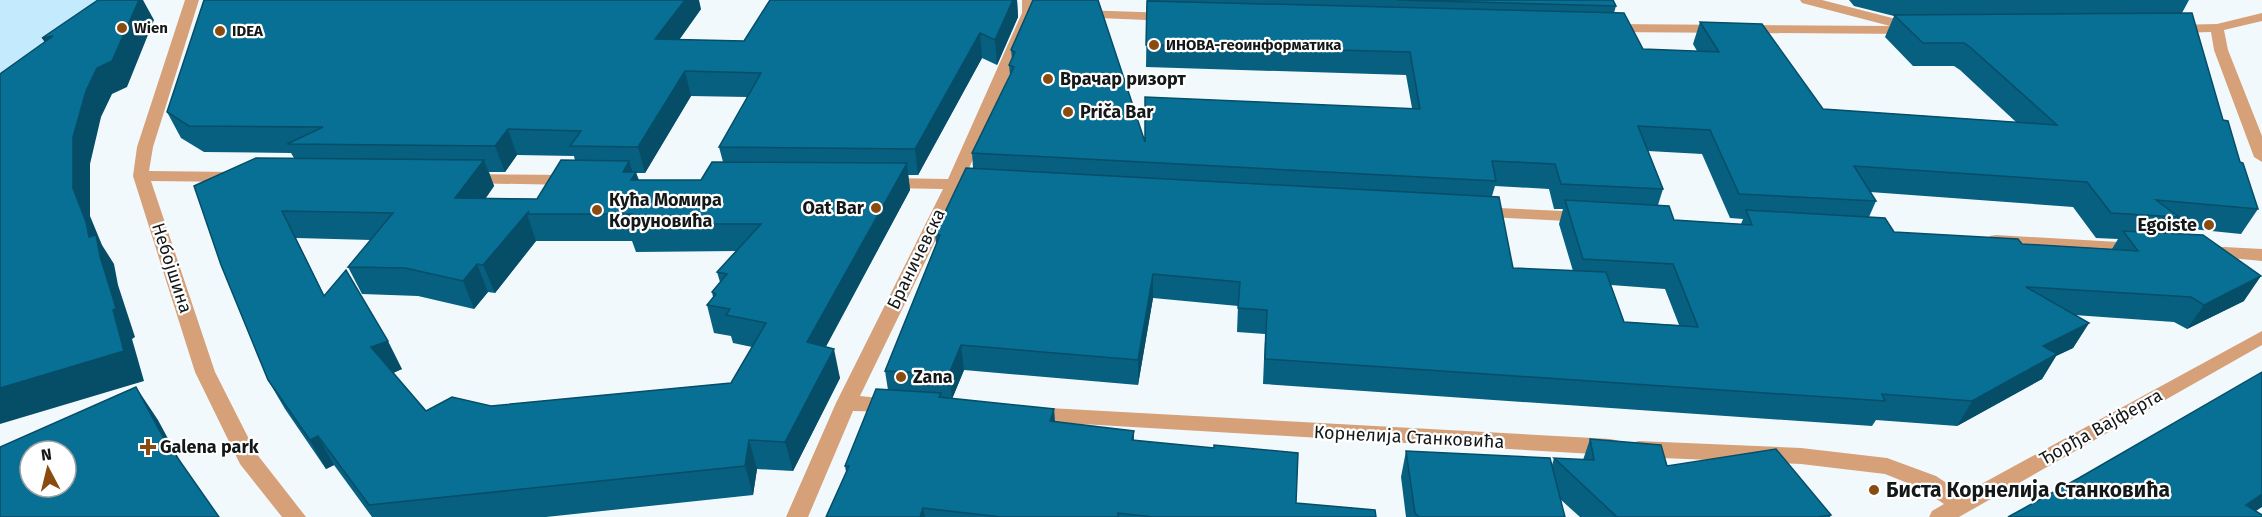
<svg xmlns="http://www.w3.org/2000/svg" width="2262" height="517" font-family="'Fira Sans',sans-serif">
	<style>
		.green { fill: #c4eafe }
		.lines { fill: none; stroke-linecap: round; stroke-linejoin: round }
		.minor { fill: #d6a078; fill-rule: evenodd }
		.wall { fill: #076080; fill-rule: evenodd }
		.shaded-wall { fill: #064e68 }
		.building { fill: #087095; stroke: #064e68; stroke-width: 1.5; fill-rule: evenodd }
		.poi-dot { fill: #894b0f; stroke: #fff; stroke-width: 2 }
		.labels { text-anchor: middle; dominant-baseline: central; stroke-width: 4.5; stroke-linejoin: round; paint-order: stroke }
		.far-poi-label { font-size: 15px; font-weight: bold; fill: #151819; stroke: #fff; text-anchor: start }
		.poi-label { font-size: 18px; font-weight: bold; fill: #151819; stroke: #fff; text-anchor: start }
		.street-label { font-size: 18px; fill: #151819; stroke: #fff }
		.near-poi-label { font-size: 21px; font-weight: bold; fill: #151819; stroke: #fff; text-anchor: start }
	</style>
	<rect width="100%" height="100%" fill="#f2f9fd"/>
	<path class="green" d="M0,0H122L0,82Z"/>
	<g class="lines">
		<path class="minor" d="M185,0H199L153,147L149,171L236,172L244,177L236,182L151,181L215,372L256,453L306,517H282L240,464L195,372L133,176L137,147Z
			M1022,0H1036V13L964,180H983L991,185L983,190H960L860,396L899,400L902,405L899,410L892,412L853,411L808,517H786L836,403L943,189L887,188L879,183L887,178L948,179L1022,13Z
			M1800,0H1822L1900,20L1902,23L1900,26H1911L1918,30L1911,34L1608,32L1601,28L1608,24L1890,26L1802,3Z
			M1080,10L1170,13L1177,17L1170,21L1075,17L1073,14Z
			M2262,13V21L2224,30L2228,50L2262,136V162L2254,157L2214,50L2211,32L2172,33L2165,29L2172,25L2217,24Z
			M467,174L572,175L580,180L572,185L461,183L459,179L461,175Z
			M1477,207L1585,212L1591,213L1594,217L1591,221L1585,222L1471,216L1468,212L1471,208Z
			M1996,235L2136,243L2142,244L2145,248L2142,252L2136,253L1990,244L1987,240L1990,236Z
			M2205,246L2262,249V261L2199,255L2196,251L2199,247Z
			M2262,331V345L1959,517H1929L1932,511L1944,504L1920,488L1885,474L1801,464L1639,457L1631,455L1628,449L1631,443L1639,441L1801,448L1887,458L1936,476L1963,494Z
			M1031,407L1611,439L1619,441L1622,447L1619,453L1611,455L1031,421L1024,419L1021,414L1024,409Z"/>
	</g>
	<path class="wall" d="M770,0H1017L1018,17L997,65L982,58L918,175H908L910,190L825,347L840,378L793,471L757,469L753,495L546,517H372L334,465L326,469L285,409L268,380L221,265L294,158L291,153L204,152L181,138L167,112L701,9L679,40L744,41ZM691,96L747,97L719,147L723,162L701,180H639L636,173H645ZM517,155L574,156L575,161L537,199L486,198L494,186L489,172H505ZM296,238L371,240L348,267L362,294L418,296L474,309L488,292L495,293L536,241H632L636,252L736,251L717,272L720,282L712,292L713,297L707,305L714,333L731,336L733,343L752,347L731,383L491,406L426,411L393,373L402,369L324,295Z
		M1033,0L1145,142L1412,108L1406,75L1146,67L1147,0H1613L1616,6L1614,13L1643,49L1697,51L1693,44L1700,22L1823,109L2016,122L1960,70L1954,66H1913L1885,37L1894,16L1854,6L1849,0H2189L2182,13L2258,209L2241,234L2172,227L2168,233L2244,301L2187,329L2174,322L2074,315L2089,323L2073,348L2056,356L2042,379L1957,426L1876,420L1872,426L1263,384L1265,334L1237,332L1238,306L1153,298L1138,385L964,370L952,399L1054,409L1055,422L1134,431V440L1296,503L1376,517H826L846,472L845,466L888,390L885,371L936,244L935,233L973,168L972,153L1010,75L1009,65L1012,59L1011,50ZM1648,151L1702,154L1730,218L1743,219L1741,224L1674,220L1658,205L1663,189ZM1495,186L1549,189L1554,209H1563L1559,224L1573,271L1513,268L1492,196ZM1870,192L2073,207L2096,238L2118,239L2112,249L2022,244L1894,232L1869,217L1876,201ZM1611,285L1665,289L1679,325L1624,322Z
		M1590,439L1667,466L1831,515L1830,517H1580L1560,499L1565,517H1406L1401,477L1406,451L1552,465L1554,458L1583,460Z"/>
	<path class="shaded-wall" d="M139,0H143L154,20L127,87L112,94L101,117L90,164V216L102,245L114,264L118,285L135,337L132,339L144,381L0,424V388L89,237L73,188V137L86,91L97,68Z
		M685,0H699L701,9L662,64L655,39Z
		M1013,0H1017L1018,17L997,65L995,40Z
		M980,33L982,58L918,175L915,149Z
		M53,36L58,63L42,38Z
		M685,71L691,96L645,173L638,147Z
		M508,129L517,155L505,172L495,146Z
		M484,160L494,186L466,225L455,198Z
		M629,161L634,176L636,172L644,198L623,172Z
		M907,163L910,190L813,371L807,342Z
		M529,211L527,214L536,241L495,293L483,265Z
		M477,264L488,292L474,309L463,281Z
		M1153,274V298L1138,385V360Z
		M2261,276L2244,301L2187,329L2204,305Z
		M2089,323L2073,348L2056,356L2042,379L1957,426L1972,401L2043,346Z
		M388,341L402,369L386,376L371,347Z
		M961,345L964,370L952,399L949,374Z
		M834,349L840,378L793,471L785,442Z
		M136,387L158,420L185,470L163,437Z
		M1054,409L1055,435L1050,421Z
		M318,436L334,465L326,469L310,440Z
		M749,440L757,469L753,495L745,466Z
		M2262,494V507L2247,517L2246,505Z
		M923,508L925,517H920Z"/>
	<path class="building" d="M98,0H139L112,61L97,68L86,91L73,137V188L86,222L89,237L96,235L100,256L116,308L113,310L124,351L0,388V74L53,36L42,38Z
		M204,0H685L655,39L744,41L770,0H1013L995,40L980,33L915,149L719,147L761,73L685,71L638,147L570,146L581,131L508,129L495,146L287,144L323,127L189,126L167,112Z
		M1033,0H1098L1145,142V97L1420,109L1410,52L1146,45L1147,1L1624,13L1643,49L1719,52L1700,22L1762,24L1823,109L2057,125L1970,47L1964,43H1923L1894,15L2192,13L2223,120L2228,121L2240,162L2243,163L2258,209L2156,200L2179,217L2111,213L2087,182L1854,166L1876,201L1739,194L1710,130L1638,126L1663,189L1561,184L1555,164L1492,161L1496,181L972,153L1014,67L1009,65L1015,52L1011,50Z
		M1397,0H1613L1616,6Z
		M256,158L484,160L455,198L537,199L561,160L629,161L623,172H636L631,180H701L712,162L907,163L807,342L834,349L785,442L749,440L745,466L369,505L318,436L310,440L268,380L221,265L194,186ZM282,211L393,213L348,267L405,268L463,281L477,264L483,265L529,211L527,214H633L627,224H761L717,272L727,274L712,292L716,294L707,305L730,309L726,315L766,323L731,383L491,406L452,397L426,411L371,347L388,341L346,270L324,296Z
		M966,168L1499,197L1513,268L1606,272L1624,322L1698,327L1673,264L1583,259L1565,200L1669,206L1674,220L1752,225L1746,210L1885,218L1894,232L2018,239L2022,244L2138,251L2123,231L2203,235L2261,276L2204,305L2191,297L2026,287L2089,323L2043,346L2057,354L1972,401L1882,394L1885,401L1265,359L1267,310L1238,308L1240,282L1153,274L1138,360L961,345L949,374L885,371L940,235L935,233Z
		M2262,372V494L2246,505L2262,515V517H2008L2079,478Z
		M136,387L163,437L219,517H0V447ZM30,451H66V487H30Z
		M876,389L941,393L939,397L1054,409L1050,421L1134,431L1132,440L1214,448V445L1298,453L1296,503L1375,510L1376,517H1153L1118,513V517H1001L923,508L920,517H826L849,466H845Z
		M1590,439L1661,445L1667,466L1776,449L1831,515L1817,517H1617L1554,458L1594,460Z
		M1406,451L1550,458L1565,517H1419L1415,513Z"/>
	<g class="poi-dot">
		<circle cx="122" cy="28" r="6"/>
		<circle cx="220" cy="31" r="6"/>
		<circle cx="1154" cy="45" r="6"/>
		<circle cx="1048" cy="79" r="6"/>
		<circle cx="1068" cy="112" r="6"/>
		<circle cx="876" cy="208" r="6"/>
		<circle cx="597" cy="210" r="6"/>
		<circle cx="2209" cy="225" r="6"/>
		<circle cx="901" cy="377" r="6"/>
		<path d="M145 438h6v6h6v6h-6v6h-6v-6h-6v-6h6z"/>
		<circle cx="1874" cy="490" r="6"/>
	</g>
	<g class="labels">
		<g class="far-poi-label">
			<text x="134" y="28">Wien</text>
			<text x="232" y="31">IDEA</text>
			<text x="1166" y="45">ИНОВА-геоинформатика</text>
		</g>
		<g class="poi-label">
			<text x="1060" y="79">Врачар ризорт</text>
			<text x="1080" y="112">Priča Bar</text>
			<text x="609" y="200">Кућа Момира<tspan x="609" dy="21">Коруновића</tspan></text>
			<text x="864" y="208" text-anchor="end">Oat Bar</text>
			<text x="2197" y="225" text-anchor="end">Egoiste</text>
			<text x="913" y="377">Zana</text>
			<text x="160" y="447">Galena park</text>
		</g>
		<g class="street-label">
			<text transform="translate(916 259) rotate(-64)">Браничевска</text>
			<text transform="translate(172 268) rotate(72)">Небојшина</text>
			<text transform="translate(2101 427) rotate(-29)">Ђорђа Вајферта</text>
			<text transform="translate(1409 437) rotate(3)">Корнелија Станковића</text>
		</g>
		<g class="near-poi-label">
			<text x="1886" y="490">Биста Корнелија Станковића</text>
		</g>
	</g>
	<g transform="translate(48 469) rotate(353)"><circle r="28" fill="#ffffff" stroke="#a1a3a3" stroke-width="1.5"/>
	<path d="M0-4.5L10 22L0 15L-10 22Z" fill="#894b0f"/>
	<text y="-9" font-size="16" font-weight="bold" text-anchor="middle" fill="#151819">N</text>
	</g>
</svg>
